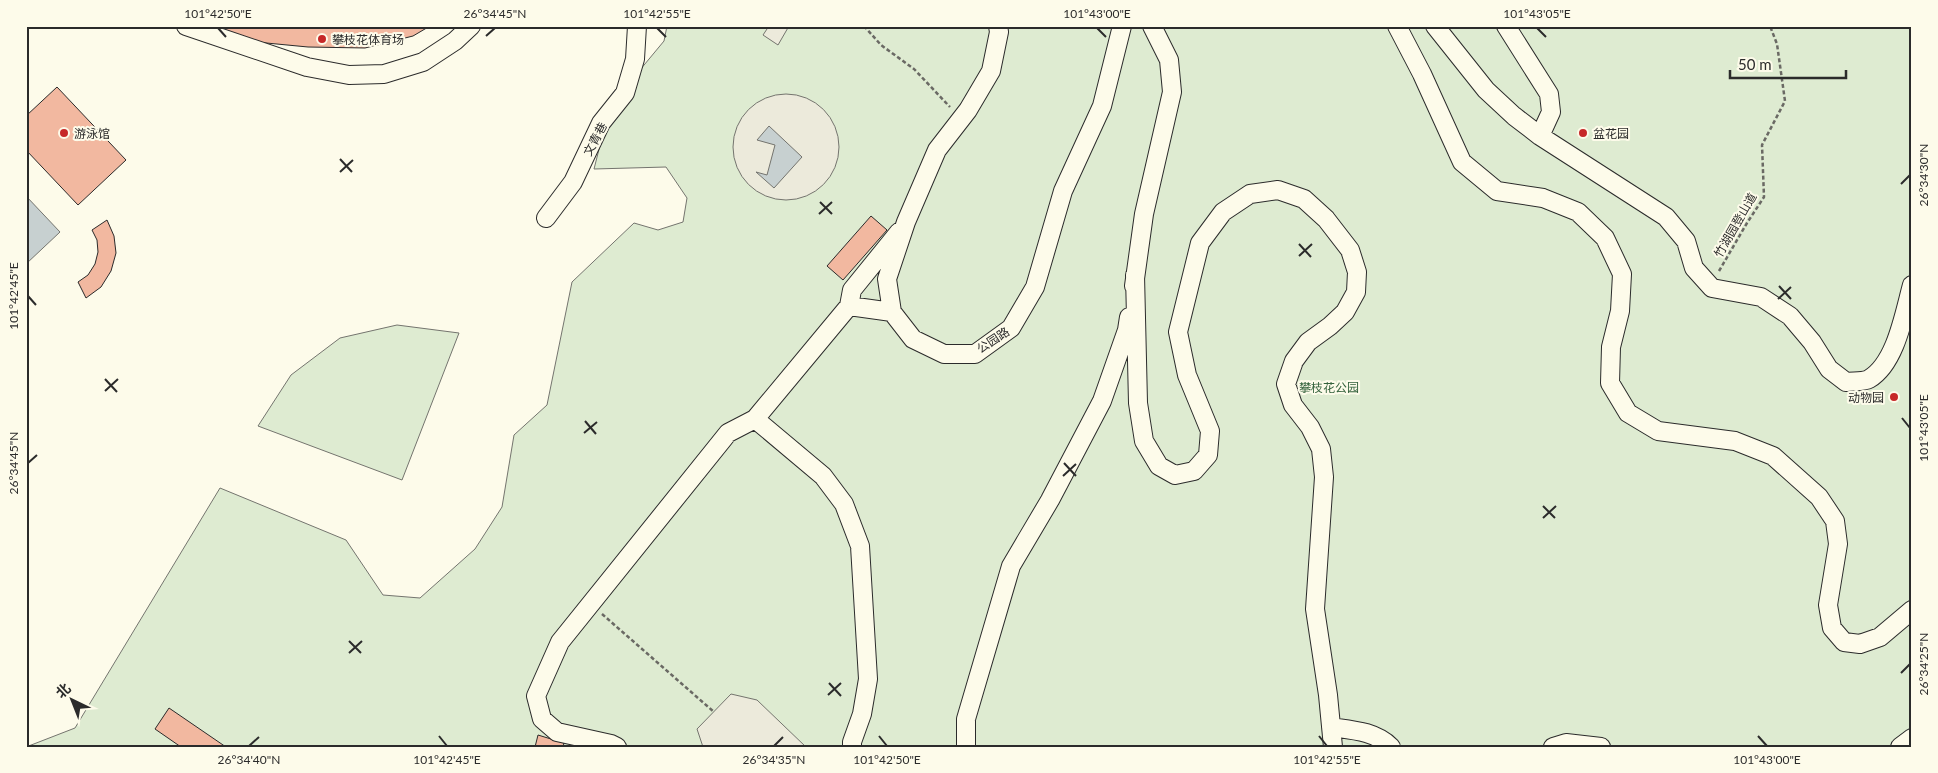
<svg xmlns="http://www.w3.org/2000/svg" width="1938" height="773" font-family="Lato,'Noto Sans SC',sans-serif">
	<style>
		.green { fill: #deebd1; stroke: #74746e }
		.parking { fill: #eceadb; stroke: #74746e }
		.water { fill: #c7d0d0; stroke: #74746e }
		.building { fill: #f2b8a0; stroke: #2b2b2b }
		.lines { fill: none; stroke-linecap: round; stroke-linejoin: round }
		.minor-casing { stroke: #2b2b2b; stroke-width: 20 }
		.path { stroke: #6a6964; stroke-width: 2.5; stroke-dasharray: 4 2.5; stroke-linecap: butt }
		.minor { stroke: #fdfbea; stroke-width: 18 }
		.ticks { fill: none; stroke: #2b2b2b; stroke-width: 2 }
		.poi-dot { fill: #c62828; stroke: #fdfbea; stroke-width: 2 }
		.labels { text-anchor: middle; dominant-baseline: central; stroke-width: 4; stroke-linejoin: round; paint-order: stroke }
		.poi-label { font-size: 12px; fill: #2b2b2b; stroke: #fdfbea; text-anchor: start }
		.street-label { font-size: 12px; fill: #2b2b2b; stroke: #fdfbea }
		.park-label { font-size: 12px; fill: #34623c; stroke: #fdfbea }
		.neatline { fill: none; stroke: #2b2b2b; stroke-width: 2 }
		.ticks-label { font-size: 12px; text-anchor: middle; fill: #2b2b2b }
	</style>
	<rect width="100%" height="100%" fill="#fdfbea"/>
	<path class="green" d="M667,26H1912V747H26L75,728L220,488L346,540L383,595L420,598L475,549L502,507L514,435L547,405L572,282L634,223L658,230L683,222L687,198L666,167L594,169L610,106L664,41Z
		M397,325L459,333L402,480L258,426L291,375L340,338Z"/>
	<path class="parking" d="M769,26H789L778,45L763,35Z
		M733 147a53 53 0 1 1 106 0a53 53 0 1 1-106 0Z
		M731,694L757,700L806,747H703L697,729Z"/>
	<path class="water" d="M769,126L802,157L774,188L756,172L767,175L775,145L757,140Z
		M26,196L60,232L26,264Z"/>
	<path class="building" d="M195,26H430L413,36L365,48L308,47L256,42Z
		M57,87L126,160L78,205L26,150V116Z
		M871,216L887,230L843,280L827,266Z
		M107,220L114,236L116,253L111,271L101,287L86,298L78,282L88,275L95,264L98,252L97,240L92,230Z
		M169,708L226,747H181L155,729Z
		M538,735L564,743L563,747H535Z"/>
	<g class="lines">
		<g class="minor-casing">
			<path id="minor" d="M186,26L307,67L349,75L384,74L423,62L455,41L471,26
				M998,26L999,32L991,71L968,110L937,150L906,222L887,279L892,312L913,339L944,354H975L1011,328L1035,287L1063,191L1102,106L1122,26
				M1397,26L1422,74L1462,162L1497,191L1543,198L1578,212L1605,238L1622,274L1620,311L1611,347L1610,383L1628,413L1658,431L1735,441L1773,456L1819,497L1835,521L1838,544L1828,605L1832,628L1844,642L1860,644L1880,637L1912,610
				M1435,26L1486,90L1514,116L1540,136L1666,217L1686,241L1694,268L1712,288L1761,297L1790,316L1812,342L1829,369L1846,382C1853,381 1864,382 1869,379C1896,363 1904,314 1912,285
				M1506,26L1549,94L1551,112L1540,136
				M546,218L573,182L601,123L625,93L635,59L637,26
				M1135,275L1138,403L1144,441L1159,466L1175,475L1194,471L1208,455L1210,431L1187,375L1178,332L1200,243L1223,212L1250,194L1278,190L1304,199L1326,219L1350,250L1357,272L1356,292L1345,312L1330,326L1308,342L1294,361L1286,384L1293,405L1310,427L1321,449L1324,477L1315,609L1328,695L1333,747
				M1134,286L1144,214L1172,92L1169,60L1152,26
				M849,306L892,312
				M755,419L823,476L844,504L860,546L868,679L862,714L852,742V747
				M1331,727C1352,730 1375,731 1391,747
				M617,747L611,744L557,732L542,719L536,696L560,642L728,433L755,419L849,306L852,290L899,232
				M966,747V719L1011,566L1050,500L1102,401L1127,330L1129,317
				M1553,747L1566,743L1601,747
				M1900,747L1912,738"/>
		</g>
		<path class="path" d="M864,26L881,45L914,69L950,107
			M1719,271L1747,223L1764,197L1762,145L1785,101L1777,44L1770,26
			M602,614L714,712"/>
		<use href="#minor" class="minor"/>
	</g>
	<path class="ticks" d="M218,28L226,37M657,28L666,37M1097,28L1106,37M1537,28L1546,37M486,36L495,28M340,159L352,172M340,172L353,160M1901,184L1910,175M820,202L832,214M819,214L832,202M1299,244L1311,257M1299,256L1312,244M1779,286L1791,299M28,296L36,305M1778,299L1791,287M105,379L117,392M105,391L118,379M1902,418L1910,428M585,421L596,434M584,433L597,422M28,463L37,455M1064,463L1076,476M1063,476L1076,464M1543,506L1555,518M1543,518L1556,506M349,641L361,653M349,653L362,641M1901,673L1910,664M829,683L841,696M828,695L841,683M439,736L447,746M879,736L887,746M1319,736L1327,746M1758,736L1767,746M249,746L259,737M774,746L783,737"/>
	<g class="poi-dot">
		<circle cx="322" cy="39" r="5"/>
		<circle cx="64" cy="133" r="5"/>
		<circle cx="1583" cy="133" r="5"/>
		<circle cx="1894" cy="397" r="5"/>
	</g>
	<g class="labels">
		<g class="poi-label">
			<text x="332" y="39">攀枝花体育场</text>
			<text x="74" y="133">游泳馆</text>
			<text x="1593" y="133">盆花园</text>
			<text x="1884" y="397" text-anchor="end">动物园</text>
		</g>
		<g class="street-label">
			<text transform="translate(595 139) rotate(-62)">文青巷</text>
			<text transform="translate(1735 225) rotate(-60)">竹湖园登山道</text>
			<text transform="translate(993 340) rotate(-34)">公园路</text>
		</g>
		<g class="park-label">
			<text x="1329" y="387">攀枝花公园</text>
		</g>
	</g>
	<rect width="1938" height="773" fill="none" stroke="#fdfbea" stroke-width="55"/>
	<g transform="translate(72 700) rotate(317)" stroke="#fdfbea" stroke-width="4" paint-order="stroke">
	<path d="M0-4L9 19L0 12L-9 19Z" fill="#2b2b2b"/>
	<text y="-8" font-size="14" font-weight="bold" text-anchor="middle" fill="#2b2b2b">北</text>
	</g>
	<path d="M1730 70v8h116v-8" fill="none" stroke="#2b2b2b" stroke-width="2.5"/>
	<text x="1738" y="70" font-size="15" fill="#2b2b2b" stroke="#fdfbea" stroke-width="4" paint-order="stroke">50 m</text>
	<rect x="28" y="28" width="1882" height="718" class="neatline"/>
	<g class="ticks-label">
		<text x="218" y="18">101°42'50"E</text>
		<text x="495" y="18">26°34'45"N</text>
		<text x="657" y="18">101°42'55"E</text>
		<text x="1097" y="18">101°43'00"E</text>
		<text x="1537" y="18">101°43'05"E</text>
		<text transform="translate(1924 175) rotate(-90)" y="4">26°34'30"N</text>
		<text transform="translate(14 296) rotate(-90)" y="4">101°42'45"E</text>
		<text transform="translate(1924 428) rotate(-90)" y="4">101°43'05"E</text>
		<text transform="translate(14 463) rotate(-90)" y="4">26°34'45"N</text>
		<text transform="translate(1924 664) rotate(-90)" y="4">26°34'25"N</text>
		<text x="249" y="764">26°34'40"N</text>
		<text x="447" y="764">101°42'45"E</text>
		<text x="774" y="764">26°34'35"N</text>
		<text x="887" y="764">101°42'50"E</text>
		<text x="1327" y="764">101°42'55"E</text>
		<text x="1767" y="764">101°43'00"E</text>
	</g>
</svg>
